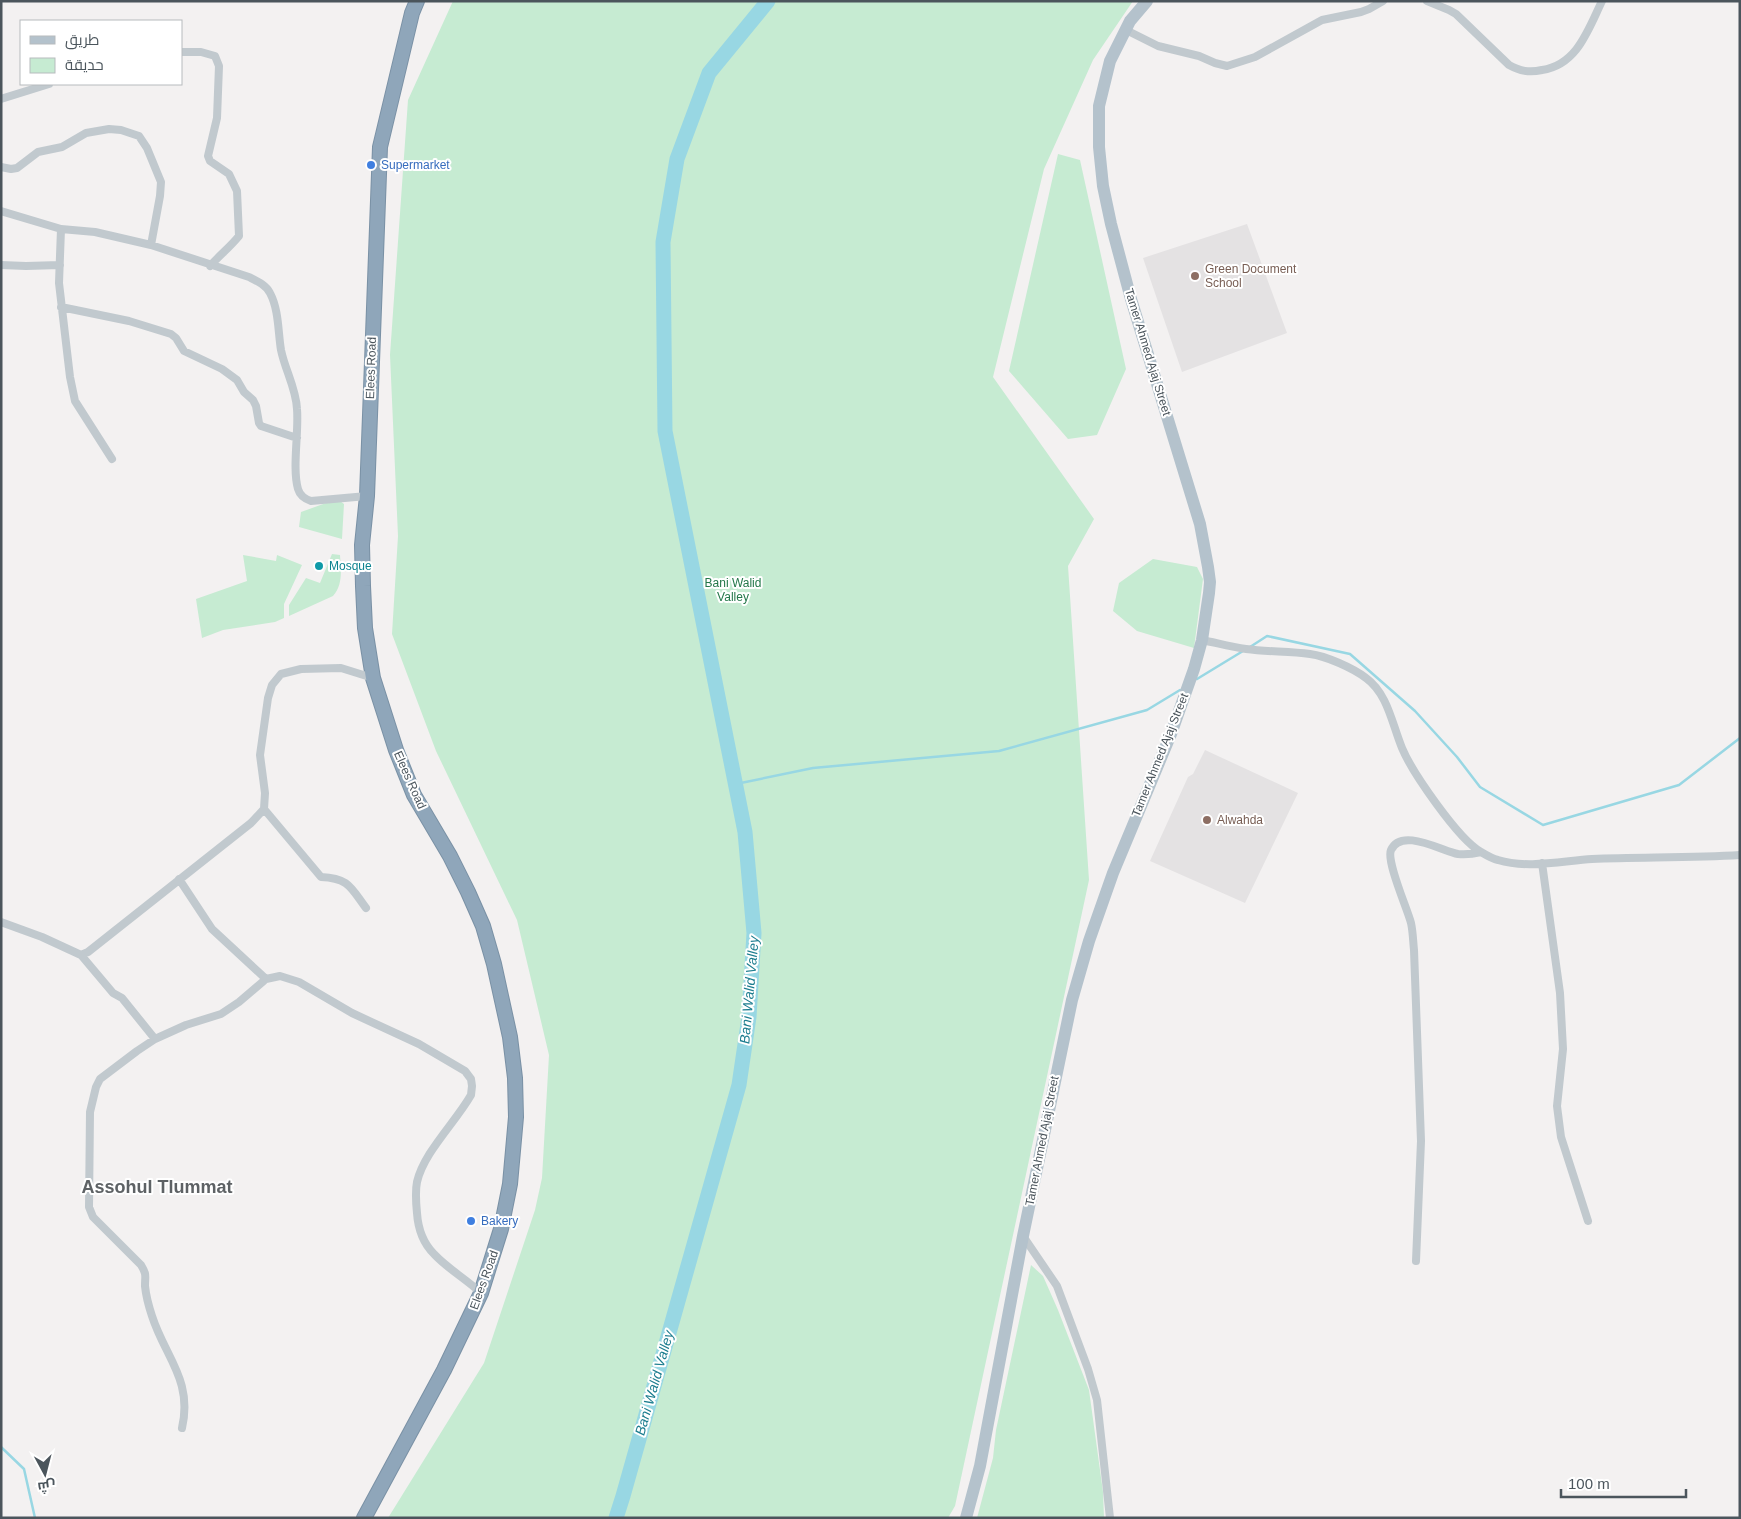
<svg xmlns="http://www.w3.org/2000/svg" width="1741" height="1519" font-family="Arial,Cairo,sans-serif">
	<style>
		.education { fill: #e4e2e3 }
		.green { fill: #c6ebd2 }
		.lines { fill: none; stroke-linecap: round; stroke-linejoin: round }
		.stream { stroke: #98d7e3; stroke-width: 2.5 }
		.river { stroke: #98d7e3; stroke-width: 15 }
		.highway-casing { stroke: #7a91a5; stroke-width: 16 }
		.street { stroke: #c1c9ce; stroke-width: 8 }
		.primary { stroke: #b4c2cc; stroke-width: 12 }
		.highway { stroke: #8fa6ba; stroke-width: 14 }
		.shop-dot { fill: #3f7fe0; stroke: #fff; stroke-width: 2 }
		.education-dot { fill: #8d6e63; stroke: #fff; stroke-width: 2 }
		.culture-dot { fill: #0f9aa8; stroke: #fff; stroke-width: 2 }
		.labels { text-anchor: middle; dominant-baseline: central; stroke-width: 4; stroke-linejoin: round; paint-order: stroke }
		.shop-label { font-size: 12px; fill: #366cbe; stroke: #fff; text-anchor: start }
		.education-label { font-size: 12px; fill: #785e54; stroke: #fff; text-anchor: start }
		.street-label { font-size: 12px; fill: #4b555c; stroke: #fff }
		.culture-label { font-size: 12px; fill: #0d838f; stroke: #fff; text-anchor: start }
		.park-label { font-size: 12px; fill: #237749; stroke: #fff }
		.water-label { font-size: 14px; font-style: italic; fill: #1c7d8f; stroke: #fff }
		.district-label { font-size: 18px; font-weight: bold; fill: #5e6265; stroke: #fff }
	</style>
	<rect width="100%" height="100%" fill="#f3f1f1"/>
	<path class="education" d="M1247,224L1287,333L1182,372L1143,258Z
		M1205,750L1298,793L1245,903L1150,861L1188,777L1193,774Z"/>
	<path class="green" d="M453,1H1133L1093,60L1044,169L993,377L1094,519L1068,566L1089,880L955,1506L948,1518H388L484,1363L535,1210L542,1178L549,1055L517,920L436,751L392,634L398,536L390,355L408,100Z
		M1058,154L1080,160L1126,369L1097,435L1068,439L1009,371Z
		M340,501L344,504L342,539L299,527L301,512L326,503Z
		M332,554L340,555C341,570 343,585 333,596L289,616V605L306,578L320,583Z
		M243,555L276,561L277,555L302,565L284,604V618L275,622L223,630L202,638L196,599L247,581Z
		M1153,559L1197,567L1203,579L1194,648L1137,631L1113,611L1119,583Z
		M1031,1265L1043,1276L1058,1310L1089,1390L1103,1492L1104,1518H977L993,1458L996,1430Z"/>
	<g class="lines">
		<path class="stream" d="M1250,647L1267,636L1350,654L1415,711L1457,757L1480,787L1543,825L1679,785L1740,738
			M1197,679L1243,651
			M736,784L813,768L999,751L1147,710L1180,690
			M1,1447L24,1469L35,1518"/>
		<path class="river" d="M616,1518L623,1496L739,1085L749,1017L754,933L745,832L665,431L663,242L677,159L709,73L768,1"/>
		<g class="highway-casing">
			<path id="highway" d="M364,1518L444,1370L481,1293L501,1229L510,1184L516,1117L515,1078L510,1037L494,964L483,926L468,892L450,856L414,795L396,750L373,678L365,628L363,586L362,545L367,496L380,147L412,13L417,1"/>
		</g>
		<path class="street" d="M1427,1L1449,10L1456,14L1509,65C1520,71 1529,73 1542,70C1577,65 1588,30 1602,1
			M1126,30L1158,46L1199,56L1215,63L1227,66L1255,57L1322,20L1361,12L1369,9L1383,1
			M181,52H201L215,56L219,66L217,118L208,156L210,161L229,174L237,191L239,236C230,247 220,255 210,266
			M1,99L49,84
			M1,167L11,169L17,168L38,152L62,147L86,133L109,129L121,130L139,136L147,148L161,182L160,196L151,245
			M1,211L61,229L95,232L151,245L249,277C257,281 266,285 270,293C279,310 278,332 281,350C285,370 296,388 297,409C299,432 292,468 298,489C300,496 305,499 311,501L367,496
			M61,229L59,283L70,377L75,401L112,459
			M1,265L26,266L60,265
			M61,307L129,321L171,334L176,338L184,351L222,369L237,380L244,392L253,400L256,406L259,423L261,426L297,438
			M1202,640C1217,643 1231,647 1246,649C1268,652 1289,651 1310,654C1326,656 1353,668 1366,678C1388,694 1392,724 1402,748C1412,772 1458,839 1481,852C1486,855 1493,859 1498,860C1527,869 1562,861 1592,859C1641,857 1691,858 1740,855
			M264,809L321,877C349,878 351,888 366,908
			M1542,863L1560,993L1563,1049L1557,1106L1561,1137L1588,1221
			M179,879L212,929L266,979
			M1,922L42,937L81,955L88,952L251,823L264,809L265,793L260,755L268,698L272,685L281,674L301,669L341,668L373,678
			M81,955L113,993L122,998L155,1039
			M1023,1236L1057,1286L1088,1369L1097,1400L1110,1518
			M1416,1261L1421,1141L1414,950C1413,941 1413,932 1411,923C1407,908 1386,861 1391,850C1401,827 1442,851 1458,854C1466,855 1473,854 1481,852
			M182,1428C193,1380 165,1357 152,1316C149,1307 146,1296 145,1286C145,1275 147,1275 141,1265L93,1217L89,1207L90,1112L96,1087L100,1079L137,1051L155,1039L186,1025L221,1014L239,1002L266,979L280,976L299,982L352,1013L419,1044L465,1071L471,1079L472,1086L471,1095C455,1123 424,1152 417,1182C415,1192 416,1203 417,1213C418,1228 423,1243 434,1254C448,1269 466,1279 481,1293"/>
		<path class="primary" d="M966,1518L980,1466L1023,1236L1072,1000L1089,941L1113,873L1171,734L1194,669L1202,640L1209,593L1210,582L1208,567L1200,524L1131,299L1111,224L1103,186L1099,147V106L1110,61L1130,21L1147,1"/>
		<use href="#highway" class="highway"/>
	</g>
	<g class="shop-dot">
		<circle cx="371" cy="165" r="5"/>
		<circle cx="471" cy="1221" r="5"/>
	</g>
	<g class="education-dot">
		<circle cx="1195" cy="276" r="5"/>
		<circle cx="1207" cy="820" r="5"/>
	</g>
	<circle class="culture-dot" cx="319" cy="566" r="5"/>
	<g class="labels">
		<g class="shop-label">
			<text x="381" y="165">Supermarket</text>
			<text x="481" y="1221">Bakery</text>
		</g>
		<g class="education-label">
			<text x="1205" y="269">Green Document<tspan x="1205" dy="14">School</tspan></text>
			<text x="1217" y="820">Alwahda</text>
		</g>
		<g class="street-label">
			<text transform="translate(1148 352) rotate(73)">Tamer Ahmed Ajaj Street</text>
			<text transform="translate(371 368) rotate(-88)">Elees Road</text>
			<text transform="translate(1160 755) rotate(-68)">Tamer Ahmed Ajaj Street</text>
			<text transform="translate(410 780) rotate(66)">Elees Road</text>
			<text transform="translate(1042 1141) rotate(-79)">Tamer Ahmed Ajaj Street</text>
			<text transform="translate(484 1280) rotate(-70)">Elees Road</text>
		</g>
		<g class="culture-label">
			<text x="329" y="566">Mosque</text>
		</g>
		<g class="park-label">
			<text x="733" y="583">Bani Walid<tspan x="733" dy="14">Valley</tspan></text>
		</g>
		<g class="water-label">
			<text transform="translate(749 990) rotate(-85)">Bani Walid Valley</text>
			<text transform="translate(654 1383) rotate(-74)">Bani Walid Valley</text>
		</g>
		<g class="district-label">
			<text x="157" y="1187">Assohul Tlummat</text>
		</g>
	</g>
	<rect width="1741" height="1519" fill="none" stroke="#4b555c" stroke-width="5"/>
	<rect x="20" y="20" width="162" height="65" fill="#ffffff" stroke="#b7bbbe"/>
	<rect x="30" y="36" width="25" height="8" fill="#b4c2cc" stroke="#b7bbbe"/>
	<text x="65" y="45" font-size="15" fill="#4b555c">طريق</text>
	<rect x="30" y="58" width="25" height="15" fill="#c6ebd2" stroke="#b7bbbe"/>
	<text x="65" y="70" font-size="15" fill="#4b555c">حديقة</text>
	<g transform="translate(45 1474) rotate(173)" stroke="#ffffff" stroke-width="4" paint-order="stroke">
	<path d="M0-4L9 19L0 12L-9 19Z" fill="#4b555c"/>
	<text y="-8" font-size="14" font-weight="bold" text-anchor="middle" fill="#4b555c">ش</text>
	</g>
	<path d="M1561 1489v8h125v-8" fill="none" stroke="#4b555c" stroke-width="2.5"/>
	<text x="1568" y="1489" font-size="15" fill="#4b555c" stroke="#ffffff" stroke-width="4" paint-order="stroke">100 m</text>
</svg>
